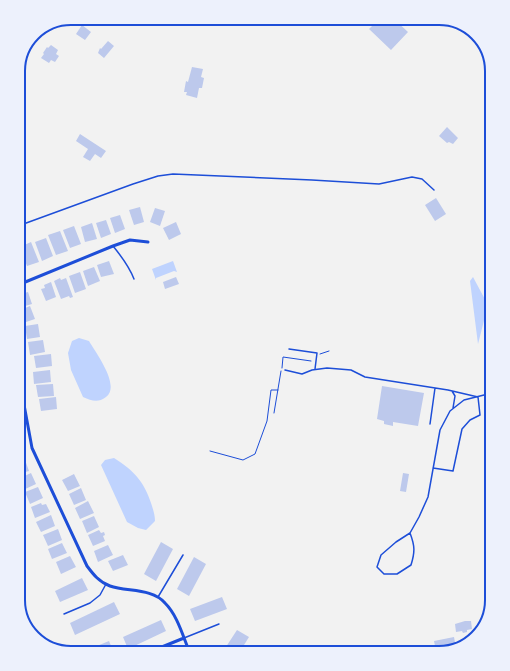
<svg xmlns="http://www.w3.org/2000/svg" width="510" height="671" font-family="Ubuntu,sans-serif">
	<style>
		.water { fill: #bfd3fe }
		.building { fill: #bdc9ec }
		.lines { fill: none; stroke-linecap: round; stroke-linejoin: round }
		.path { stroke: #1d4ed8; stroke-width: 1 }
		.service { stroke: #1d4ed8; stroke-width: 1.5 }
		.minor { stroke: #1d4ed8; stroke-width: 3 }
		.rim { fill: none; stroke: #1d4ed8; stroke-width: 2 }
	</style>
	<rect width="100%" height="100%" fill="#f2f2f2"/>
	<path class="water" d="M173,261L177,272L174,271L156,278V280L152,269Z
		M473,277L488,305L478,344L470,281Z
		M79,338L89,341C96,353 121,386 106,397C98,403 92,401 83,397L71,370L68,353L72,341Z
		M114,458C133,470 144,481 151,503C153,509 155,515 155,521L146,530L138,528L127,522L101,465L105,460Z"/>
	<path class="building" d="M380,18H393L408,32L391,50L369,29Z
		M82,25L91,32L85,40L76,34Z
		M108,41L114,46L104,58L98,53L100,48L101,49Z
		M51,45L58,50L56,54L59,56L55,62L51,60L49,63L41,58L44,54L43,53L47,47L48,48Z
		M192,67L203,69L201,77L204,78L202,88H199L197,98L186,95L187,92H184L186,81L188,82Z
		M447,127L458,138L453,144L449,142L447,143L439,136Z
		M80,134L106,151L101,158L95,154L90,161L83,157L88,149L76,141Z
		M436,198L446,214L435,221L425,205Z
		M140,207L144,222L134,225L129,210Z
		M155,208L165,211L160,226L150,222Z
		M120,215L125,229L115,233L110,218Z
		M106,220L111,234L101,238L96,223Z
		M176,222L181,234L169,240L163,228Z
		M92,223L97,239L85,242L81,227Z
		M74,226L81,244L70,248L63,230Z
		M60,231L68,251L56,255L48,235Z
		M46,238L53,256L42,261L35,242Z
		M31,242L39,262L27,266L20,247Z
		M18,253H19L25,267L18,270Z
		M109,261L114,274L101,277L97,265Z
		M94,267L100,281L88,286L83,271Z
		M80,272L86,289L75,293L69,276Z
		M176,277L179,284L165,289L163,282Z
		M60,278L61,280L66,278L73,297L70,298L69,296L61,299L54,281Z
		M51,282L56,297L46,301L41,289L45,288L44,285Z
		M28,292L32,304L18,308V295Z
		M30,306L35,319L23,323L18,311Z
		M38,324L40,337L27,339L25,326Z
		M43,340L45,352L30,355L28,342Z
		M51,354L52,366L36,368L34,356Z
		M50,370L51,382L34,384L33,372Z
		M53,384L54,396L38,397L36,385Z
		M382,386L424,393L418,426L393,422V426L384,424V421L377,419Z
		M56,397L57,409L41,411L39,399Z
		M25,460L29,471L18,474V462Z
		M31,473L36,484L21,491L18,486V479Z
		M403,473L409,474L406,492L400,491Z
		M74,474L80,486L68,491L62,480Z
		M38,487L43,498L30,504L25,492Z
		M81,488L86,500L74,505L69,494Z
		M88,501L94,513L80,519L75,508Z
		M41,503L42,505L46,504L50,512L35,518L31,507Z
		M51,515L55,526L41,532L36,522Z
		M94,516L99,527L87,533L82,521Z
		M58,529L62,540L48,546L43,535Z
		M99,530L101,533L104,532L105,535L103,536L105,541L93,546L88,535Z
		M161,542L173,549L156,581L144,574Z
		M62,543L67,553L52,559L48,549Z
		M108,545L113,555L98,562L94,551Z
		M123,555L128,565L113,571L108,561Z
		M70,556L76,567L61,574L56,562Z
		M194,557L206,564L189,596L177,589Z
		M82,578L88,590L60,602L55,591Z
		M222,597L227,609L195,621L190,609Z
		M114,602L120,614L75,635L70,623Z
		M161,620L166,631L128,649L123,637Z
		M465,621H471L472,629L467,630V632L463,633L462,631L456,632L455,624Z
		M237,630L249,637L239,653H222Z
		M454,637L456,648L449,650V648L436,651L434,641Z
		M109,641L114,653H80Z
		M267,648L275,653H264Z"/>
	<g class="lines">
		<path class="path" d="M320,354L329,351
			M282,368L283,357L311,361
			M274,413L281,371
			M210,451L243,460L255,454L267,421L271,390H278"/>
		<path class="service" d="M18,226L133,184L158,176L173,174L312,180L379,184L412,177L422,179L434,190
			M113,246C122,257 129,266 134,279
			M289,349L317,353L315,369
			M285,370L302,374L312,370L327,368L351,370L365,377L448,390L478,397L480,415L470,420L462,429L453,471L433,468
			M452,391L455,396L453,408
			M430,424L435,388
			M410,533C415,546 415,552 411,565L397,574H384L377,567L381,555L396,542L410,533L419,517L428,497L440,430L450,411L464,400L484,395L492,394
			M158,597L183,555
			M64,614L90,603L100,595L106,584
			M184,638L219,624
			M253,653L256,649"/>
		<path class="minor" d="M18,285L113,246L130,240L148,242
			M18,372L32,448L87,566C93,574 99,582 110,586C127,592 152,588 165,603C178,616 183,637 190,653
			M147,653L184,638"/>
	</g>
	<path d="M0 0H510V671H0ZM71 25H439A46 46 0 0 1 485 71V600A46 46 0 0 1 439 646H71A46 46 0 0 1 25 600V71A46 46 0 0 1 71 25Z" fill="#edf1fc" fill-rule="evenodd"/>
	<path class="rim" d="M71 25H439A46 46 0 0 1 485 71V600A46 46 0 0 1 439 646H71A46 46 0 0 1 25 600V71A46 46 0 0 1 71 25Z"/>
</svg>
